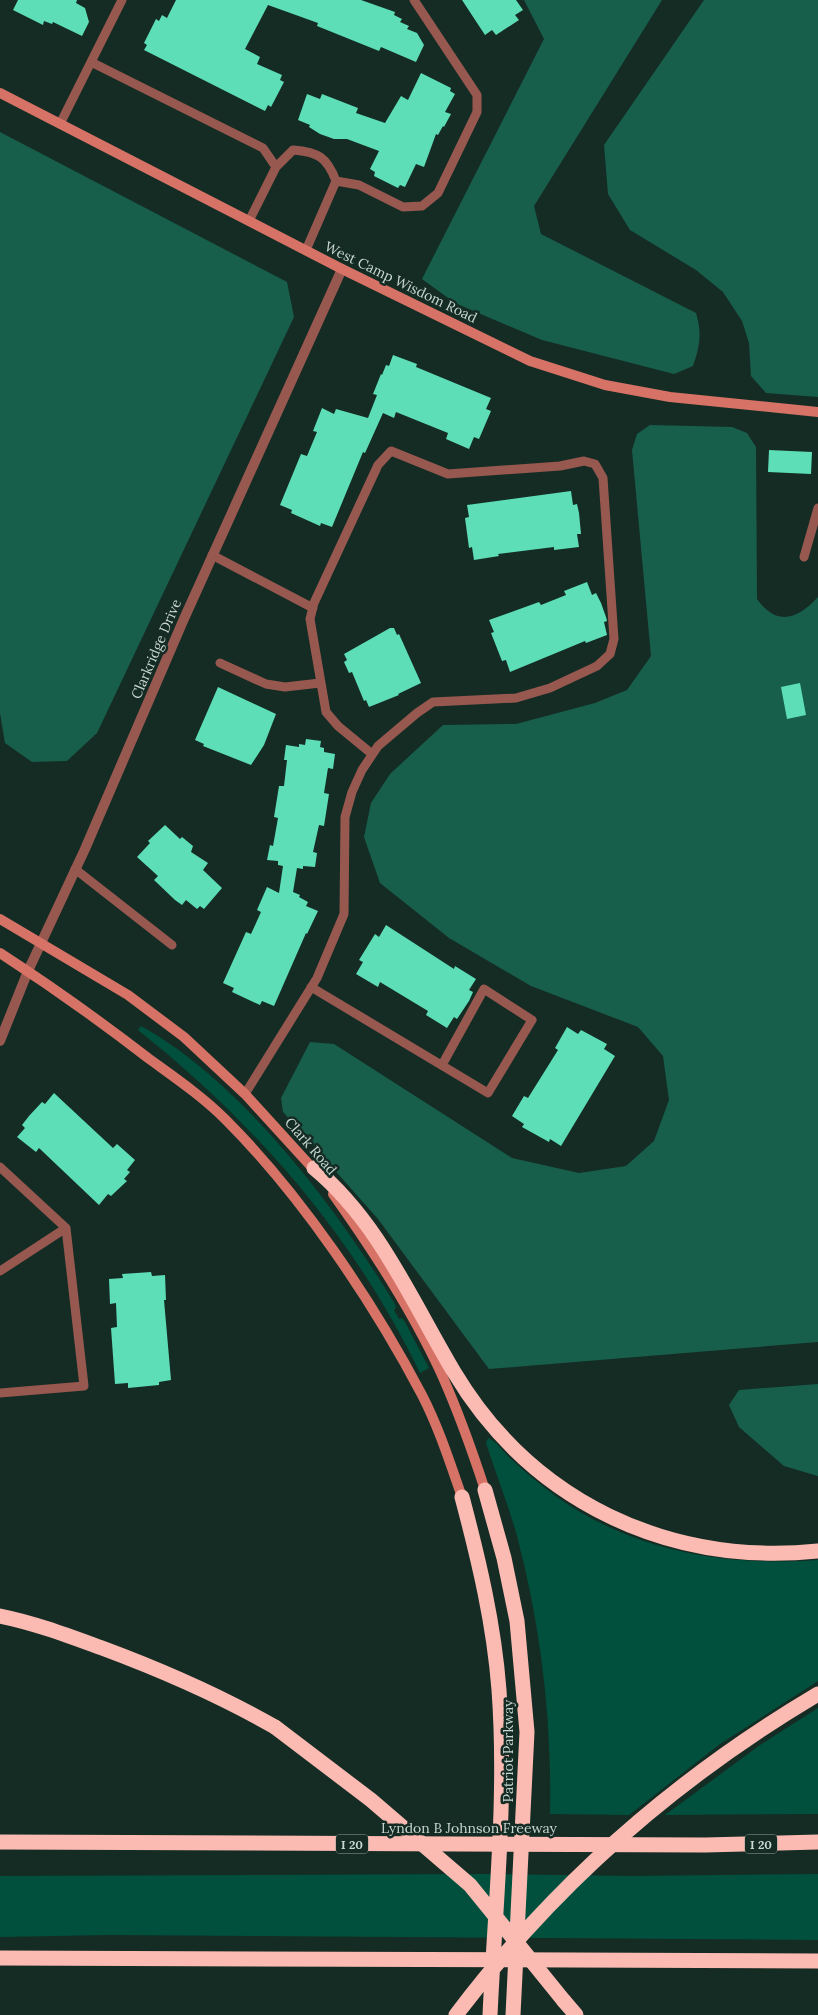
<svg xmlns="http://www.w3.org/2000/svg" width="818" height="2015" font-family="Lora,serif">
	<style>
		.green { fill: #00503d }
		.forest { fill: #175f4b }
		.building { fill: #5ddeb7 }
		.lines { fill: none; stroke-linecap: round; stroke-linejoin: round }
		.lane { stroke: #975850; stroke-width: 9 }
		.street { stroke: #975850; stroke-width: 10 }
		.secondary { stroke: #d67266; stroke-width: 10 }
		.highway { stroke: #fbbbb2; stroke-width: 15 }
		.highway-bridge { stroke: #fbbbb2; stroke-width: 15 }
		.labels { text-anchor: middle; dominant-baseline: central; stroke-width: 5; stroke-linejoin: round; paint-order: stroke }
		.shield { fill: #152c24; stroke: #94a49e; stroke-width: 1 }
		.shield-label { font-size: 12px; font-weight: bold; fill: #cad7d2 }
		.street-label { font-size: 14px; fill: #cad7d2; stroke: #152c24 }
	</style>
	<rect width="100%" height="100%" fill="#152c24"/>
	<path class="green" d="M141,1026C241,1081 336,1207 395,1304L396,1308L394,1310L399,1319L402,1318L405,1322L429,1368L420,1373C354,1236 256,1124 138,1030Z
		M488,1438C497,1441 503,1452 510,1458C525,1472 540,1485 557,1497C633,1551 726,1567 818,1560V1681L720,1744L629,1815L550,1814C552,1720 541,1627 517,1536C508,1504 496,1474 486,1443Z
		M818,1708V1814L665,1815L760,1745Z
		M484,1874L631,1876L818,1874V1940L109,1935L0,1937V1876Z"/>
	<path class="forest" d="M524,0H662L534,206L541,234L696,313C702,333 700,346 693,366L674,374L542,340L455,303L422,279L544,39Z
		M704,0H818V397L766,393L751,376L749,343L742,321L723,292L696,270L630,230L608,194L604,145Z
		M0,132L287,282L294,317L97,733L67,761L32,762L5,743L0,713Z
		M650,425L732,427L747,433L756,447L757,599C777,627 798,619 818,597V1342L489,1369L378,1219L283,1112L281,1098L310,1042L334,1044L512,1158L579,1173L626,1166L654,1141L669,1100L663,1056L638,1027L531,986L449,938L380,883L364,837L371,803L390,774L443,725L516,724L595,703L627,690L651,656L632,450L637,434Z
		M818,1384V1476L784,1466L739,1427L729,1405L739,1390Z"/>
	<path class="building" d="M18,0H77L76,3L85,8L89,22L82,36L53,22L52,24L44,21L43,25L13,10Z
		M176,0H361L395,12L394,15L402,19L400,22L409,26L407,29L417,33L424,45L416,62L381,47L379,51L317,26L318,23L268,5L245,49L260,57L257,64L282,75L280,80L284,82L271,107L268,105L265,111L144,50L147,45L144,43L156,19L159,21L162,15L167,18Z
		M462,0H516L523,10L515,15L519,20L496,35L492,30L485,35Z
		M421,73L451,88L450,91L455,94L445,112L451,114L444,127L443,126L438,135L436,134L424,167L416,164L405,187L400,185L398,188L374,176L375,172L370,169L379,151L347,139H334L320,134L309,127L310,125L298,120L307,94L320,99L322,94L358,108L356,113L385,123L401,96L408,100Z
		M393,355L417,364L416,367L491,398L486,409L491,411L479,439L474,437L469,449L446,439L448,433L396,412L394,418L383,413L365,453L363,452L332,527L321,523L320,526L291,513L292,510L280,505L301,454L307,456L317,432L313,431L322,408L334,414L336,409L368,418L377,395L373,394L381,374L382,375L386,365L389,366Z
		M769,450L812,452L811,474L768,472Z
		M571,491L573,505L577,504L579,513L581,534H577L579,547L554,550V547L498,554L499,556L474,560L472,547L469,548L465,518L469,517L467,505Z
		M587,582L592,595L596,593L601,603L606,617L607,621L604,622L607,635L586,643L585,641L510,672L506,660L502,661L491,633L494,632L489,620L539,602L541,605L566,595L564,591Z
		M390,628H394L397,635L399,634L421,683L398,694L399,695L369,707L366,700L364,701L352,672L349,673L344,662L347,660L344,654Z
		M800,683L806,715L787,719L781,687Z
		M218,687L276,714L264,745L251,765L203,746L204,744L195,740Z
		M306,739L321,741L320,747L324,748V752L335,754L333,769L328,768L324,793L329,794L324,826L319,825L313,852L317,853L315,867L303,866V869L297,868L293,892L300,895L299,897L308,902L306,906L318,911L307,934L306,933L274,1006L262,1001L260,1005L232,992L234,988L223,983L246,932L251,934L261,912L257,910L267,887L279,893L283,866L278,865V861L267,860L270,845L273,846L278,818L274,817L279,786H284L287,760H284L286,745L299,747V744L305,745Z
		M165,825L180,839L182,837L193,846L191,852L208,863L203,870L222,888L204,909L200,906L197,909L186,900L182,905L175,900L154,880L158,876L137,857L150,843L148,841Z
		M386,925L454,969L455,966L476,979L469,990L473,992L469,1001L457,1019L454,1017L447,1028L426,1015L428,1011L380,982L378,987L356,974L363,962L359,960L375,934L379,937Z
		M567,1027L578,1034L581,1030L607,1044L604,1049L615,1056L561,1146L550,1139L549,1142L522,1127L524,1124L512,1116L524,1096L528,1098L558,1050L555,1048Z
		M54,1093L113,1148L117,1144L135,1160L127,1170L130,1172L124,1179L127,1181L111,1196L108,1194L99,1205L39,1148L36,1152L17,1137L25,1128L22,1125L29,1116L42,1102L45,1104Z
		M151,1272L152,1276L165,1275L166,1300H164L171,1380L159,1382V1385L128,1388V1383L115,1384L111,1328L117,1327L116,1303L110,1304L109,1279L123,1278L122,1274Z"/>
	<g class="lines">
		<path class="lane" d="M91,62L263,148L276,167
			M60,124L122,0
			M336,181L359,185L403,207L422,206L438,193L477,112V95L414,0
			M249,221L276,167L293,150C318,152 327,157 336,181L306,250
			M212,555L313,608
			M804,557L818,508
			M220,663L266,684L285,687L320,683
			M75,869L172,945
			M311,987L488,1093L532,1020L484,989L442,1065
			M245,1094L317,978L344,914L345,817L352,792L362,770L378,746L417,713L433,702L516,698L550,688L597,666L610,654L614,639L603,478L595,464L584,461L560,466L448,474L391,451L378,465L314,603L310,619L326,712L338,726L372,754
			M0,1167L66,1228L84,1386L0,1393
			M0,1271L66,1228"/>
		<path class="street" d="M0,1041L28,971L85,849L183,621L342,269"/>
		<path class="secondary" d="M0,93L342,269L530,361L605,385L670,397L818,412
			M0,919L128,995L184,1037L245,1094L317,1173
			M0,953C51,986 100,1021 148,1058C174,1077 202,1096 225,1119C301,1195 372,1300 422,1395C439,1428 450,1463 462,1497
			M333,1194C373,1250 412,1310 441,1373C458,1411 472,1450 485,1490"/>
		<path class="highway" d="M314,1168C379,1222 411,1300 454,1372C532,1502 668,1566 818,1551
			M0,1616C35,1623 69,1636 102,1648C164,1671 217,1694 275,1727
			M0,1842L705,1845L818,1842
			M0,1958L818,1961
			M564,2001L576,2015"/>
		<path class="highway-bridge" d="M485,1490L504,1558L517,1621L527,1732L513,2015
			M462,1497C479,1561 494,1624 499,1690C507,1798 495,1907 490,2015
			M275,1727L371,1800L470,1885L564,2001
			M456,2015C554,1885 678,1777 818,1694"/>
	</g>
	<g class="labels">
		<g class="shield">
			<rect x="336" y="1834.5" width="32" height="19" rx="4"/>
			<rect x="745" y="1834.5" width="32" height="19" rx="4"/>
		</g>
		<g class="shield-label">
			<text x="352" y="1844">I 20</text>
			<text x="761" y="1844">I 20</text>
		</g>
		<g class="street-label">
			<text transform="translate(401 282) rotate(26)">West Camp Wisdom Road</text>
			<text transform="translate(156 649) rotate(-67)">Clarkridge Drive</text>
			<text transform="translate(311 1146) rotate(49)">Clark Road</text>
			<text transform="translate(508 1751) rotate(-90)">Patriot Parkway</text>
			<text x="469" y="1828">Lyndon B Johnson Freeway</text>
		</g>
	</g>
</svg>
